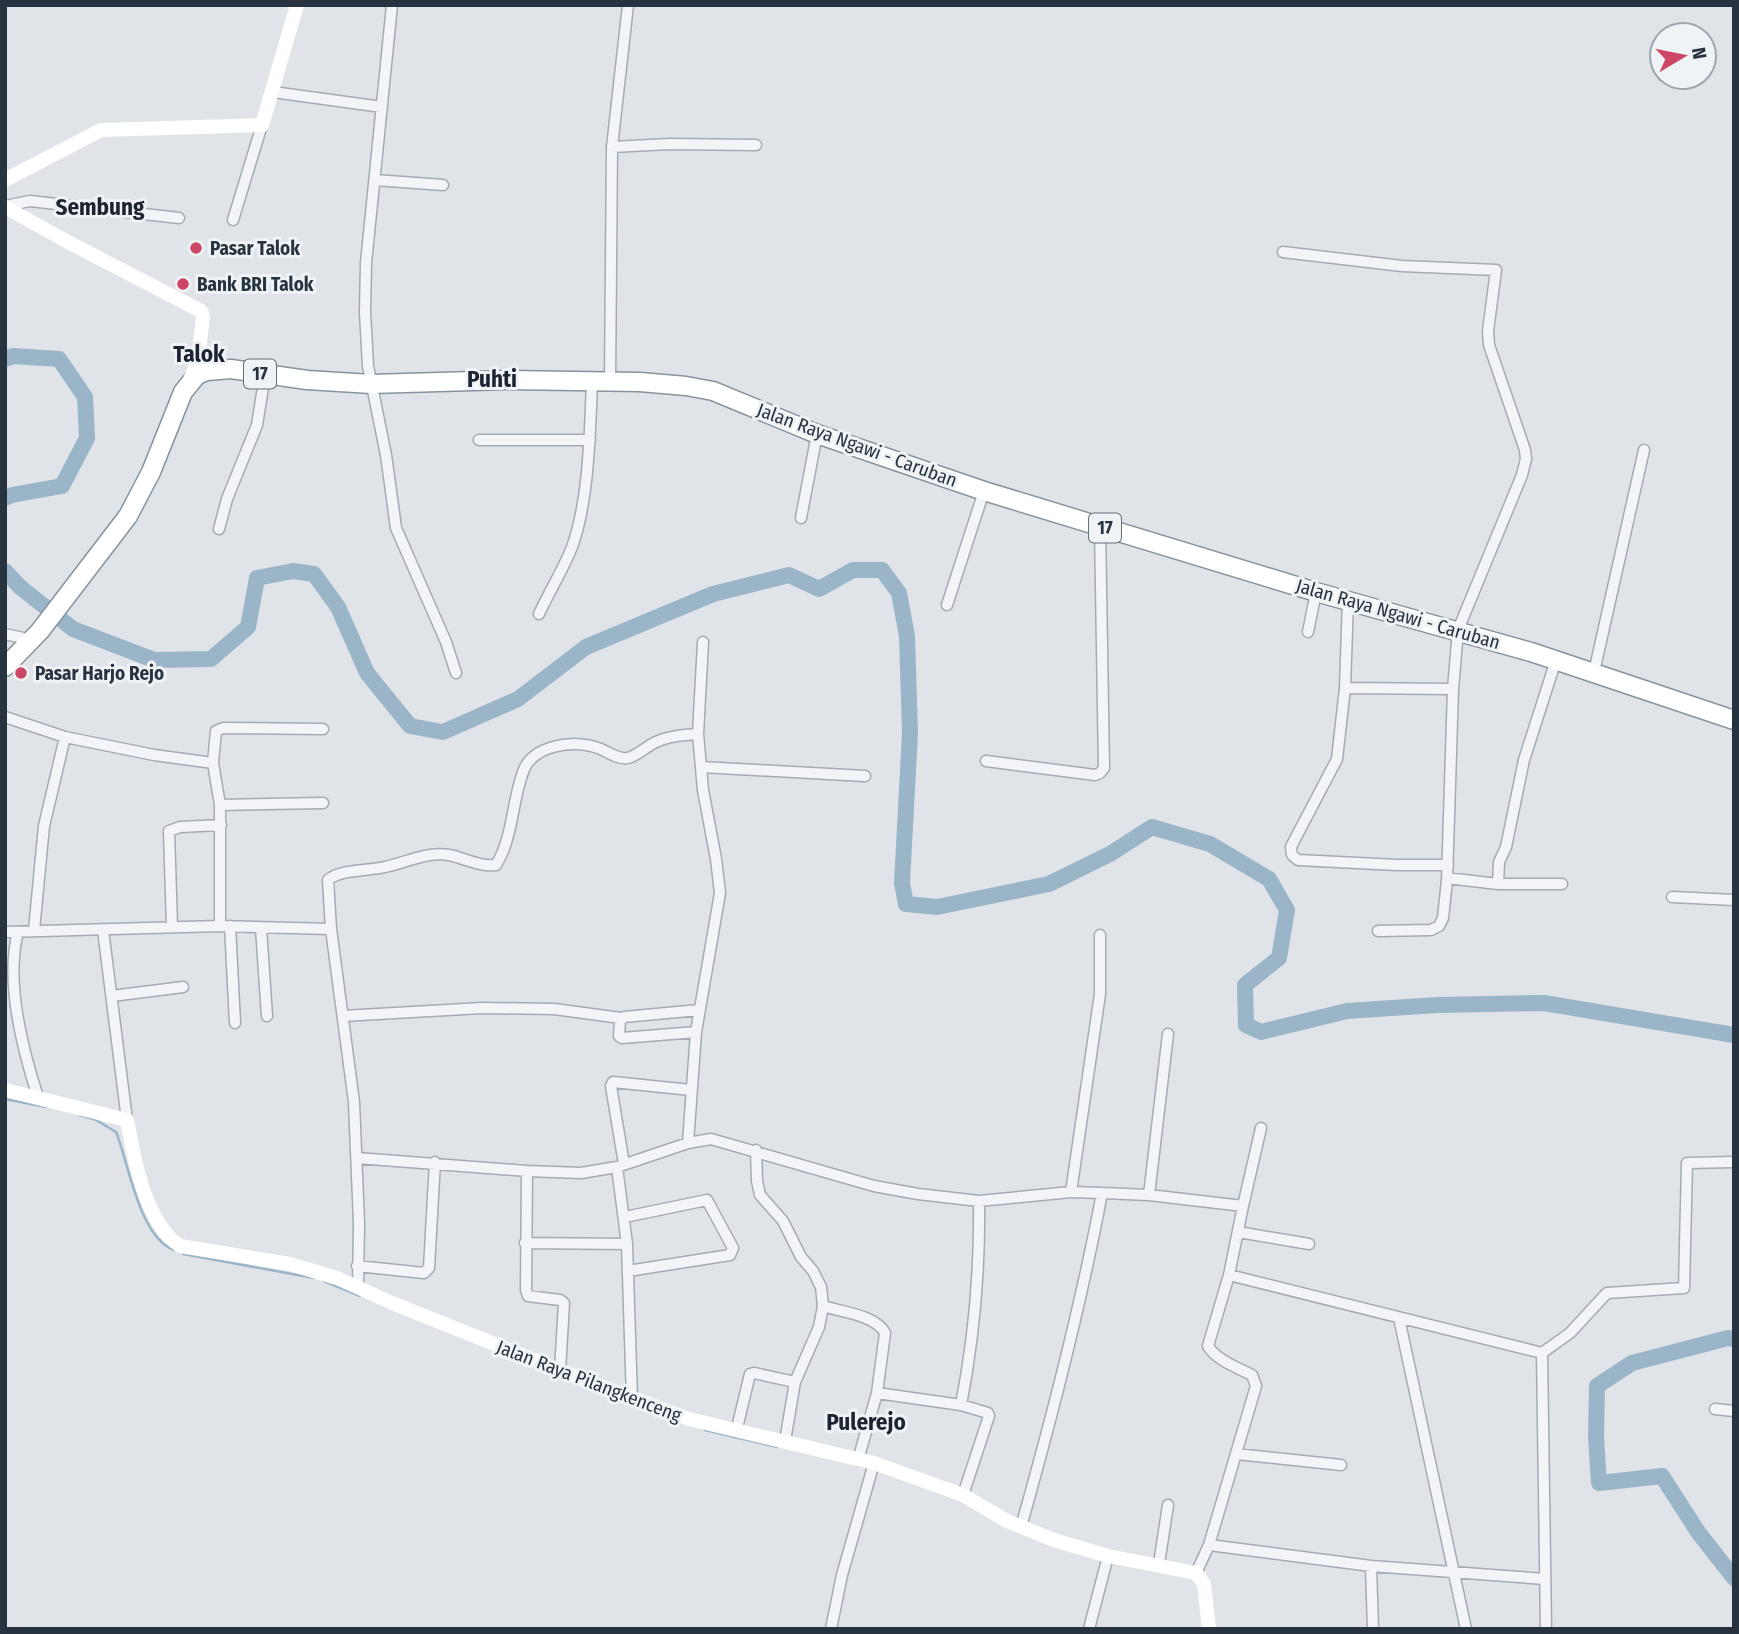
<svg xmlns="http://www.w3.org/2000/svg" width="1739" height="1634" font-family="'Fira Sans Condensed',sans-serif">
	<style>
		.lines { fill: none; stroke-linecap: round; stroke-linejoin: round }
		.stream { stroke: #9bb5c8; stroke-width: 2.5 }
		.river { stroke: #9bb5c8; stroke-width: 16 }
		.street-casing { stroke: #a5abb3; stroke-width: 13 }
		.highway-casing { stroke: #87939f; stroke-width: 21 }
		.street { stroke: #f2f4f7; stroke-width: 10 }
		.secondary { stroke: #fff; stroke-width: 14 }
		.highway { stroke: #fff; stroke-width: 18 }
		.poi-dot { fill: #cd4666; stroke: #eff3f6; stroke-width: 2.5 }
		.labels { text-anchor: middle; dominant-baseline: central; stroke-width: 6; stroke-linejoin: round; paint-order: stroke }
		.shield { fill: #eff3f6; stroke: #646d77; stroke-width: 2 }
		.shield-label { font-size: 18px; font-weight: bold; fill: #283340 }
		.poi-label { font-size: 19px; font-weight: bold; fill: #283340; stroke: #eff3f6; text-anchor: start }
		.street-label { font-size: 19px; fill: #283340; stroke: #eff3f6 }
		.quarter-label { font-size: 23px; font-weight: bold; fill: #1b2430; stroke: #eff3f6 }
	</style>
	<rect width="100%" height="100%" fill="#e0e4e9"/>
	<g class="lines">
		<path class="stream" d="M5,1099L46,1107
			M80,1115L96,1120L116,1132C129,1164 139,1237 174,1250
			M183,1254L314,1278
			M324,1281L360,1296
			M705,1430L777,1447"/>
		<path class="river" d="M5,359L13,356L59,359L85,397L87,438L62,486L12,495L5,498
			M5,571L20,587L73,629L154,660L211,659L248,627L257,578L293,571L314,574L338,607L367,673L410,726L443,732L518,699L586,647L713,594L789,575L819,589L853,570H882L899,593L907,636L910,733L902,883L906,904L937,907L1049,884L1110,854L1152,827L1210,844L1269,879L1287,910L1279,958L1245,985L1246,1025L1261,1032L1347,1011L1437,1005L1544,1003L1734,1035
			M1734,1339L1728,1338L1632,1363L1597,1386L1596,1438L1599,1483L1662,1476L1698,1532L1734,1578"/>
		<g class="street-casing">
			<path id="street" d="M392,5L366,263L365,312L368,366L386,455L396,528L446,642L456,673
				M273,92L382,107
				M612,147L669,144L756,145
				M375,180L443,185
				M5,206L30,201L179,218
				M233,220L262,125
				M1283,252L1402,266L1496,270L1488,331L1489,345L1525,450L1526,459L1522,475L1458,630L1453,689L1447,880L1443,918L1439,926L1431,930L1378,931
				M610,382L612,147L628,5
				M479,440H590
				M801,518L817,434
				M219,529L227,499L257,425L265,375
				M1348,599L1345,688L1337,759L1294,841L1291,847L1292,855L1298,860L1397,865H1448
				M947,605L984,491
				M539,614C549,592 563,570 572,547C589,501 590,430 592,381
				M1308,632L1316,592
				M5,634L32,640
				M1594,672L1644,450
				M1345,688L1453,689
				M5,717L65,737L154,755L213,763
				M986,761L1095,775L1100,773L1104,768L1100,526
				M701,767L865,776
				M220,805L323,803
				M1447,878L1498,884H1562
				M1498,884L1499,862L1506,847L1524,760L1556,660
				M1672,897L1734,900
				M220,926V805L213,763L216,731L223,728L323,729
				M230,926L235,1023
				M172,927L169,831L180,827L221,825
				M261,928L267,1016
				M34,930L44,826L65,737
				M103,930L127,1120
				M5,932L220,926L331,929
				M18,932C5,981 23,1051 38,1097
				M112,996L183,987
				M343,1016L482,1008L554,1009L621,1018
				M696,1032L622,1038L619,1036L620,1021L624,1017L699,1010
				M688,1143L696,1032L720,893L716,859L703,790L698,734L703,642
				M756,1150L757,1181L760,1195L783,1221L801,1257L813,1271L821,1287L823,1306L819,1327L795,1382L785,1441
				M357,1158L527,1171L581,1173L617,1167L688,1143L711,1139L874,1186L918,1194L979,1201L1071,1192L1102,1193L1149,1195L1243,1206L1229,1275L1208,1346C1216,1360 1238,1368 1252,1375L1256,1386L1209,1545L1196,1573
				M624,1164L611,1086L613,1082L691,1090
				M617,1167L627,1244L632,1399
				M527,1171L526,1290L528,1296L560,1300L564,1303L560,1371
				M1071,1192L1100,994V935
				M1149,1195L1168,1034
				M1243,1206L1261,1128
				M625,1217L707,1200L733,1248L730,1255L628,1271
				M1238,1232L1309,1244
				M525,1243L627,1244
				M357,1266L424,1273L429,1268L435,1162
				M1229,1275L1542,1353L1546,1629
				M358,1286L359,1223L354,1102L331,929L328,880C340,869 368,871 385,867C405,863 427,851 449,855C465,858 479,867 496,865C513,838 512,801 523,772C532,745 574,739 598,748C607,751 618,760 628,758C638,755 647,746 656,742C669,736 684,735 698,734
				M823,1306C841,1312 876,1315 885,1333L877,1393L858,1460
				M1399,1318L1466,1629
				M1542,1353L1570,1333L1607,1293L1684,1288L1687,1163L1734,1162
				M877,1393L961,1405L988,1413L989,1416L963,1495
				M961,1405C974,1338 980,1269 979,1201
				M1715,1409L1734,1411
				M736,1432L750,1374L754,1373L795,1382
				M1237,1454L1341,1465
				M1021,1527C1052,1417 1081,1305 1102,1193
				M1209,1545L1371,1566L1545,1579
				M1159,1564L1168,1505
				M1371,1566L1373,1629
				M831,1629L842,1575L874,1463
				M1089,1629L1108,1556"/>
		</g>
		<g class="highway-casing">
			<path id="highway" d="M5,667L40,631L128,516L151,472L183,392L197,375L207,371L231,369L307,380L371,384L507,380L640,382L686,386L713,391L817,434L984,491L1316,592L1531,652L1734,720"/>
		</g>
		<use href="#street" class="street"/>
		<path class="secondary" d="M5,180L101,130L262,125L297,5
			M5,207L66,241L201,311L203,317L198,361L189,382
			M5,1090L127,1120C134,1159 145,1223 180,1246L290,1264L337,1278L392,1303L574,1376L689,1419L874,1463L963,1495L1007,1521L1054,1540L1108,1556L1196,1573L1204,1584L1209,1629"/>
		<use href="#highway" class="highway"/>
	</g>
	<g class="poi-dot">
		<circle cx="196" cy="248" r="7"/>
		<circle cx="183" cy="284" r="7"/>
		<circle cx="21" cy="673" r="7"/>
	</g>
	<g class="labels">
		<g class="shield">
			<rect x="244" y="359.5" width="32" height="29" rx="5"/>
			<rect x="1089" y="513.5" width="32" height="29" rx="5"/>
		</g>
		<g class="shield-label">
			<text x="260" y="374">17</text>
			<text x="1105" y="528">17</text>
		</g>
		<g class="poi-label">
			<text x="210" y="248">Pasar Talok</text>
			<text x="197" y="284">Bank BRI Talok</text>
			<text x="35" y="673">Pasar Harjo Rejo</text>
		</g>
		<g class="street-label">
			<text transform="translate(857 445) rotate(20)">Jalan Raya Ngawi - Caruban</text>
			<text transform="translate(1398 614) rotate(16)">Jalan Raya Ngawi - Caruban</text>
			<text transform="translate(589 1381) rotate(21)">Jalan Raya Pilangkenceng</text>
		</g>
		<g class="quarter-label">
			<text x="100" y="207">Sembung</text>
			<text x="199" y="354">Talok</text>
			<text x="492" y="379">Puhti</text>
			<text x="866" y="1422">Pulerejo</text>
		</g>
	</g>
	<rect width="1739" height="1634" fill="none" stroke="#283340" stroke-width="14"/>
	<g transform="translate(1683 56) rotate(80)"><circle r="33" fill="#eff3f6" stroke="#9fa6ad" stroke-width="2"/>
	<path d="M0-5L12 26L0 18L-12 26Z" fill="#cd4666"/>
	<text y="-10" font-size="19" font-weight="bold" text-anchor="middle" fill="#283340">N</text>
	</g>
</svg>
